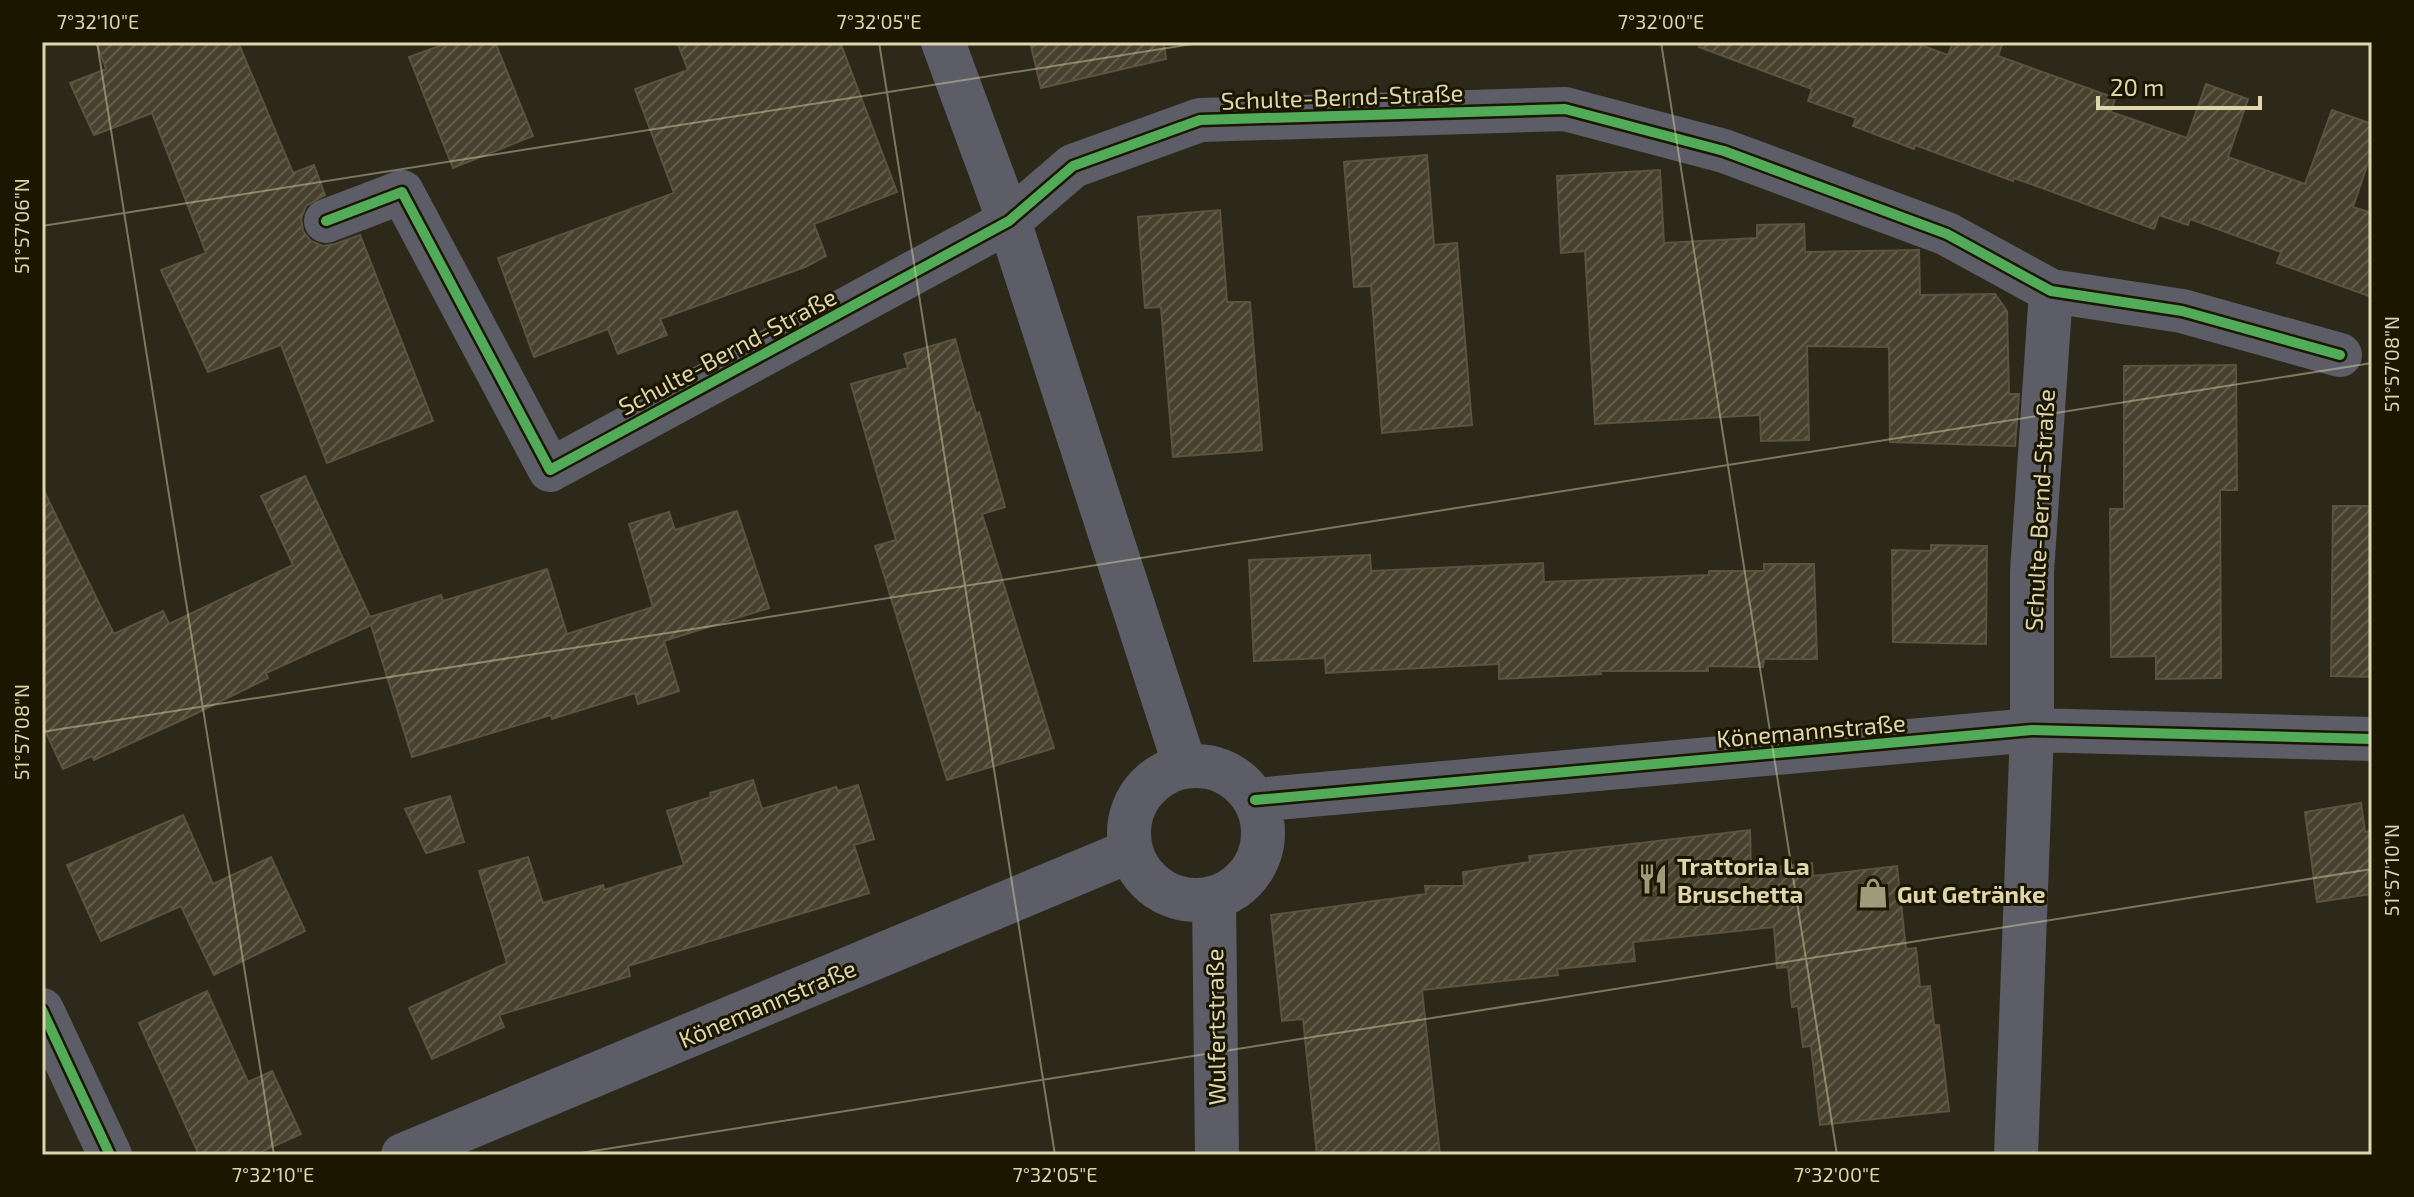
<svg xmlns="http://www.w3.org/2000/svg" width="2414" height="1197" font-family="'Exo 2',sans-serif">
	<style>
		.building { fill: url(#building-hatch); stroke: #5c523d; stroke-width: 2 }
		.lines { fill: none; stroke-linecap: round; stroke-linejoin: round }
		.street { stroke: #5c5d66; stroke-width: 44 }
		.cycleway-casing { stroke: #1b1600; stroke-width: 15 }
		.cycleway { stroke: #51ab58; stroke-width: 10 }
		.ticks { fill: none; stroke: #dfd6ad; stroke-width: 2; stroke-opacity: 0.45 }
		.labels { text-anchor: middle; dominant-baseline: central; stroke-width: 6; stroke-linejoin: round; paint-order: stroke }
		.street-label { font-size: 24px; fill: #dfd6ad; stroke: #1b1600 }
		.poi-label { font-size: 24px; font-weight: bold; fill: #dfd6ad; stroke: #1b1600; text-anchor: start }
		.neatline { fill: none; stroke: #dfd6ad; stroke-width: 3 }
		.ticks-label { font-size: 20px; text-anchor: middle; fill: #dfd6ad }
	</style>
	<defs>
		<pattern id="building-hatch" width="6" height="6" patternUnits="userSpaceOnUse" patternTransform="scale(2)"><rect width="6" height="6" fill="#48412e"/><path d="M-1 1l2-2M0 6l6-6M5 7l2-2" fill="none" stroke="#625c4a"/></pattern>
	</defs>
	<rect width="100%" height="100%" fill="#2c291a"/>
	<path class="building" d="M96,42H238L293,173L314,165L325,195L306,206L301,218L303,231L311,241L323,246L335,244L360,235L433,421L327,463L281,345L208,372L161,270L206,253L152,113L94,135L70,83L106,69Z
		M450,42H495L533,136L453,168L409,57Z
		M677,42H840L897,192L814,224L826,256L805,267L660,319L667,335L618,354L608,329L534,357L498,258L674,193L635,89L688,70Z
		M1030,42H1164L1166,59L1041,88Z
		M1700,42H1912L1948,55L1953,42H2003L1998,56L2115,98L2111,112L2187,138L2206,84L2248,99L2228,157L2305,184L2332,110L2372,124V151L2353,207L2372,213V297L2277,263L2281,252L2190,219L2188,225L2159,215L2154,229L2014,178L2013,181L1915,145L1914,149L1853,126L1856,118L1808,101L1812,89L1699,47Z
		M1427,155L1434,245L1457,243L1472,425L1382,433L1371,286L1354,287L1344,162Z
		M1660,170L1664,243L1757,238V225L1804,224L1805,252L1919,250L1920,295L1995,294L2007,311L2009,394H2019L2015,446L1890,442L1889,347L1807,346L1809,440L1761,441L1760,415L1595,424L1585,251L1561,253L1557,176Z
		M1220,210L1227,302H1250L1262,450L1173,457L1161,307L1145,308L1138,217Z
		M955,339L976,414L979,412L1005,507L982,514L1054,748L947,780L875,546L896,540L851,384L908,368L904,354Z
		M2236,365L2237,490H2220L2221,678L2156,679V656L2111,657L2110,509H2124V366Z
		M305,476L370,617L441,595L443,601L547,569L567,634L653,607L629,524L669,512L675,530L737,511L769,608L664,641L679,691L638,704L635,693L552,719L551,715L412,757L371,625L266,673L268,678L195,714L94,760L92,756L63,769L42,724V487L114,634L163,611L169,624L293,565L261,496Z
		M2333,506H2372V677L2331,676Z
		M1931,545L1987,546L1986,644L1893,642L1892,550L1931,551Z
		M1370,555L1371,571L1543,563L1544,582L1709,575V571H1764V564H1814L1817,659H1764L1763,667L1708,666V671H1600L1601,674L1499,679V664L1326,673L1325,658L1254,661L1249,560Z
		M753,780L762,809L836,787L838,791L858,785L874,839L854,845L869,893L628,966L630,976L499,1015L504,1027L432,1059L409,1008L507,963L479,871L528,857L543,903L603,885L604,890L684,865L667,811L711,797L710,793Z
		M450,796L464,842L426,853L405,809Z
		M2361,803L2365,832L2372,831V894L2317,902L2305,812Z
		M183,815L213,884L271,857L305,931L214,975L181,906L101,941L67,865Z
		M1750,830L1751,870L1812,863L1813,876L1897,866L1906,949L1916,948L1920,987L1930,986L1934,1025H1939L1949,1111L1820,1125L1811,1046L1803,1047L1798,1006L1792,1007L1788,967L1777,968L1774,927L1633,942L1635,961L1557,969L1558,975L1422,990L1440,1155H1317L1303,1019L1282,1021L1271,915L1426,894L1425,886H1464L1463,872L1530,862L1529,856Z
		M207,991L248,1082L272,1071L301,1134L254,1155H199L139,1023Z"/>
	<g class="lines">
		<path class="street" d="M943,42L1009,221L1185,766
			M326,221L402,192L550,470L1009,221L1073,166L1200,120L1565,109L1724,151L1947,234L2051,291L2182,311L2340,355
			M1129 833a67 67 0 1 1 134 0a67 67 0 1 1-134 0Z
			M1255,800L2032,730L2372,739
			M1214,899L1217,1155
			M42,1010L110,1155
			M403,1155L1130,851
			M2016,1155L2032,730V572L2051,291"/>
		<g class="cycleway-casing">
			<path id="cycleway" d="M326,221L402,192L550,470L1009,221L1073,166L1200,120L1565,109L1724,151L1947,234L2051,291L2182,311L2340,355
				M1255,800L2032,730L2372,739
				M42,1010L110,1155"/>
		</g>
		<use href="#cycleway" class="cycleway"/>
	</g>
	<path class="ticks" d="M97,42L274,1155M879,42L1055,1155M1661,42L1837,1155M42,226L1205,42M42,732L2372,363M568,1155L2372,869"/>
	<defs>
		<g id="restaurant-bare" transform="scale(2.4)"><path d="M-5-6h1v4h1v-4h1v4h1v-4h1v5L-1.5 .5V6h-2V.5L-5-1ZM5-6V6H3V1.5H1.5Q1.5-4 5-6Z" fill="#a0997a" stroke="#1b1600" stroke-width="2.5" paint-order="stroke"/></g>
		<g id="shop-bare" transform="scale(2.4)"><path d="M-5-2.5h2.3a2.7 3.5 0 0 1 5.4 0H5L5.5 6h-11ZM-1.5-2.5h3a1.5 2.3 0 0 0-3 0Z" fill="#a0997a" stroke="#1b1600" stroke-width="2.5" paint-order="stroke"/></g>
	</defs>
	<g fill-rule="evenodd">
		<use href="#restaurant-bare" x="1653" y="879"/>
		<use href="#shop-bare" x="1873" y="893"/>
	</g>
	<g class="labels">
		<g class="street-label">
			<text transform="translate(1342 96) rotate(-2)">Schulte-Bernd-Straße</text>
			<text transform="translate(727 351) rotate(-28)">Schulte-Bernd-Straße</text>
			<text transform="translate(2039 510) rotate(-87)">Schulte-Bernd-Straße</text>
			<text transform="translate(1811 730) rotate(-5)">Könemannstraße</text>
			<text transform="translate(767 1003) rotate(-23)">Könemannstraße</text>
			<text transform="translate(1215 1027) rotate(-91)">Wulfertstraße</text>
		</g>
		<g class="poi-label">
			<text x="1677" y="865">Trattoria La<tspan x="1677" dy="28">Bruschetta</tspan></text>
			<text x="1897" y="893">Gut Getränke</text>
		</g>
	</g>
	<rect width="2414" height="1197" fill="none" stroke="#1b1600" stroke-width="88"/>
	<path d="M2098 96v12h162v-12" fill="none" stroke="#dfd6ad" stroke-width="4"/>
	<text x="2110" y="96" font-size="24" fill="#dfd6ad" stroke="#1b1600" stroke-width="6" paint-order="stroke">20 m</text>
	<rect x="44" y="44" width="2326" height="1109" class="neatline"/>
	<g class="ticks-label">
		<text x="98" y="29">7°32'10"E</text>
		<text x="879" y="29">7°32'05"E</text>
		<text x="1661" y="29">7°32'00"E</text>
		<text transform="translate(22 226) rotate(-90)" y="7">51°57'06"N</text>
		<text transform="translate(2392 364) rotate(-90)" y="7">51°57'08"N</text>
		<text transform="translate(22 732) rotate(-90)" y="7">51°57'08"N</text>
		<text transform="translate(2392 870) rotate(-90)" y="7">51°57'10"N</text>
		<text x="273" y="1182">7°32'10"E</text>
		<text x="1055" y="1182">7°32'05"E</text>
		<text x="1837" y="1182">7°32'00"E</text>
	</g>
</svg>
